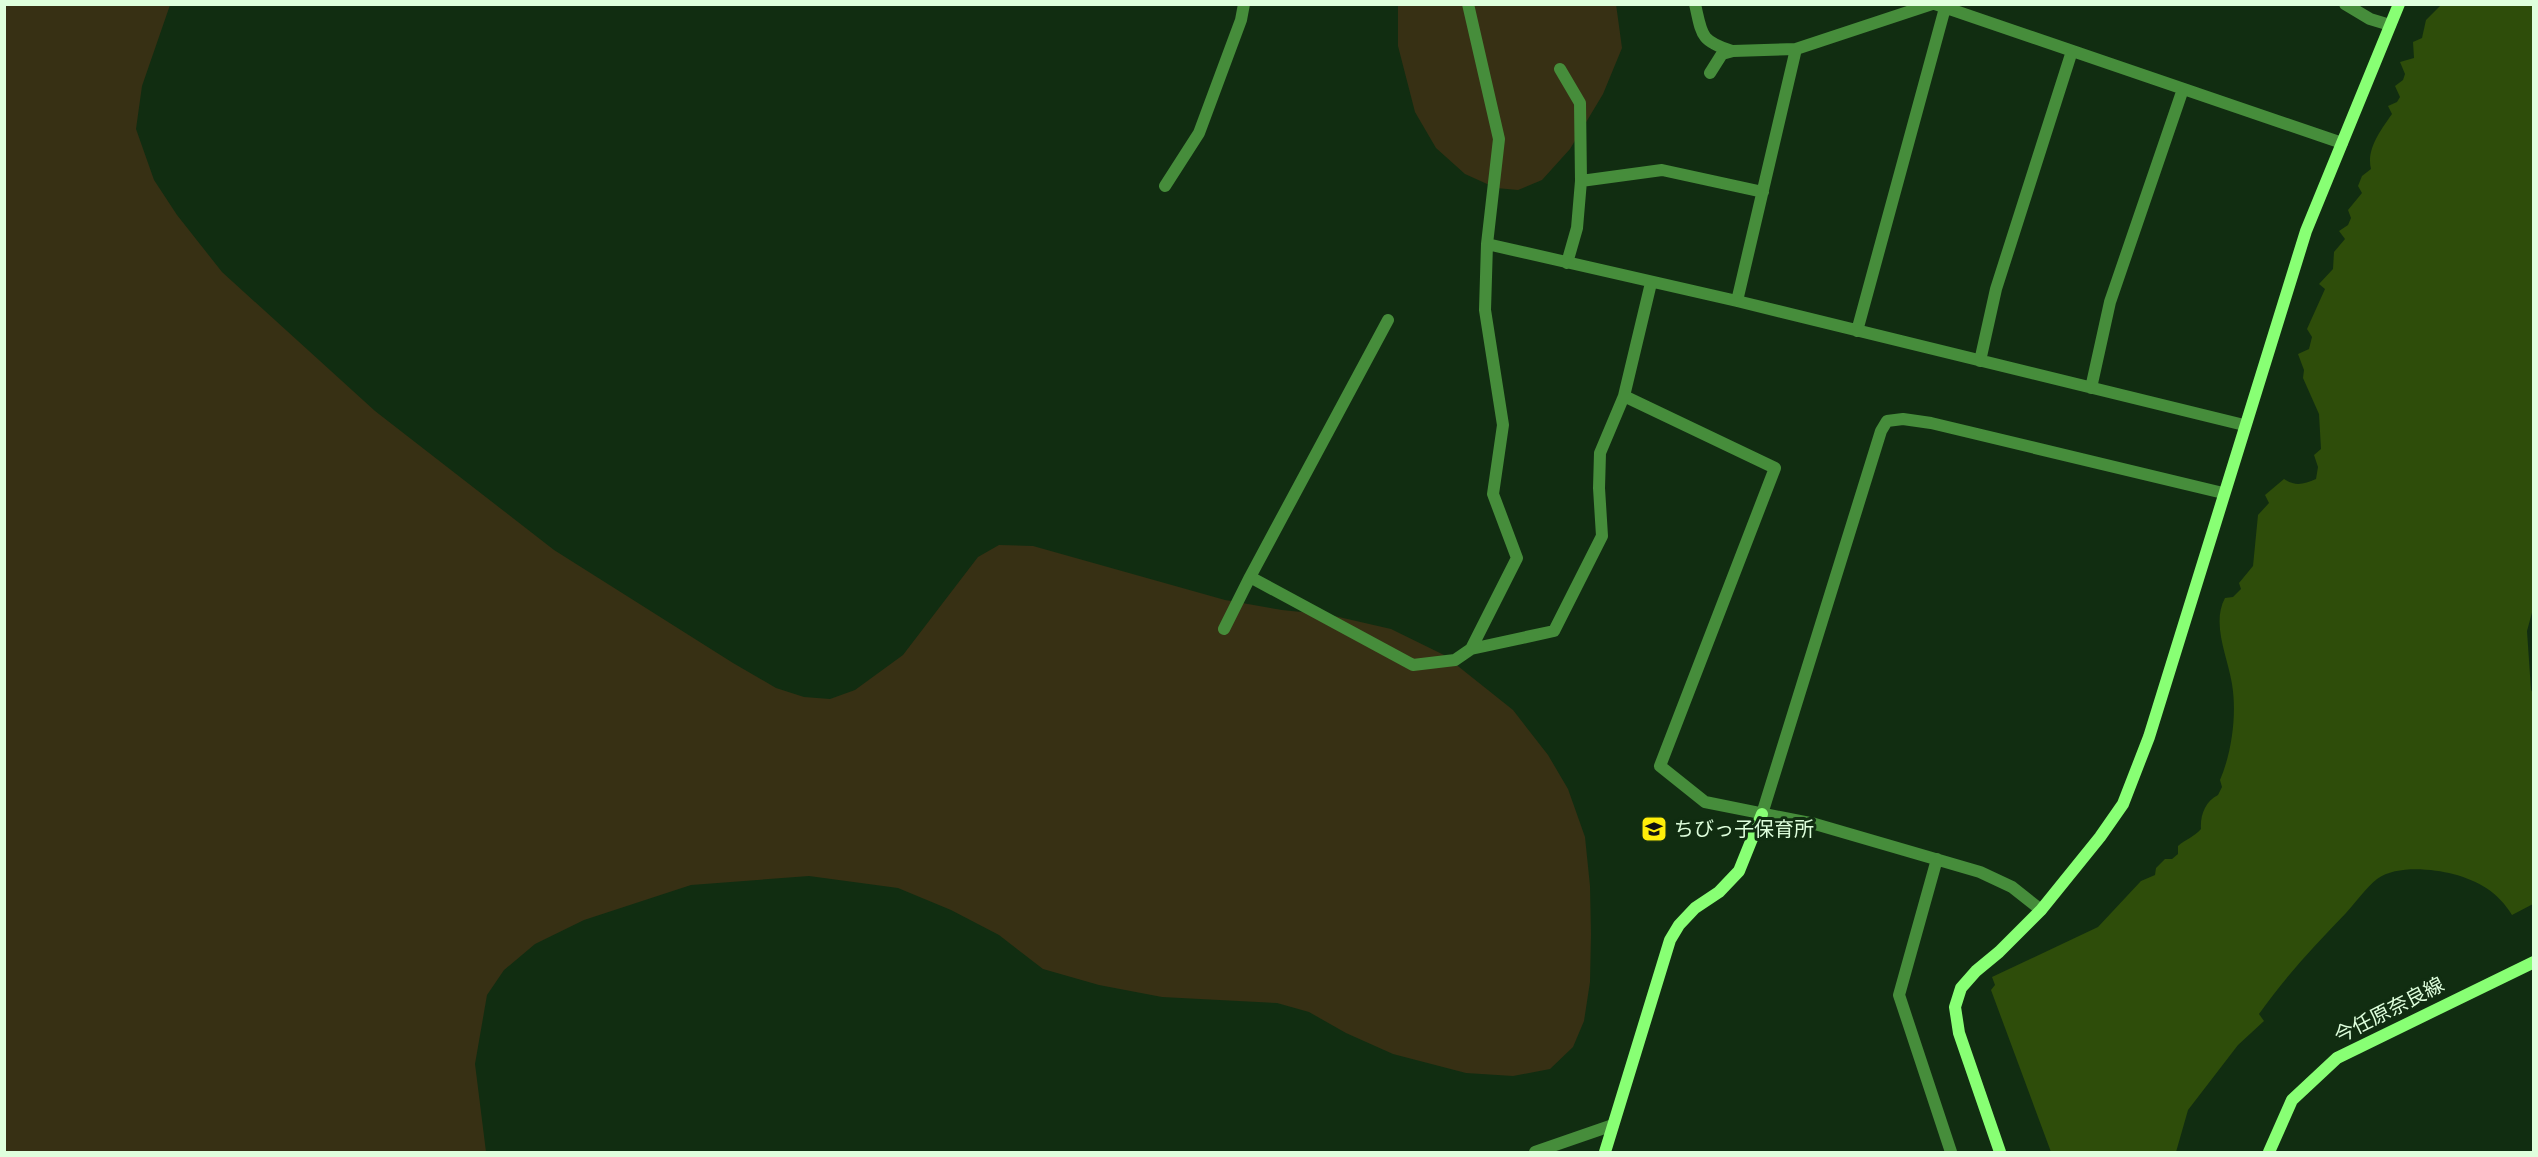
<svg xmlns="http://www.w3.org/2000/svg" width="2538" height="1157" font-family="Inter,'Noto Sans JP',sans-serif">
	<style>
		.green { fill: #373014 }
		.water { fill: #2e4d0a }
		.lines { fill: none; stroke-linecap: round; stroke-linejoin: round }
		.street { stroke: #468d3b; stroke-width: 12 }
		.secondary { stroke: #88ff74; stroke-width: 12 }
		.labels { text-anchor: middle; dominant-baseline: central; stroke-width: 6; stroke-linejoin: round; paint-order: stroke }
		.poi-label { font-size: 20px; fill: #dfffdd; stroke: #112d11; text-anchor: start }
		.street-label { font-size: 20px; fill: #dfffdd; stroke: #112d11 }
	</style>
	<rect width="100%" height="100%" fill="#112d11"/>
	<path class="green" d="M1616,4L1622,48L1603,94L1570,149L1542,180L1518,190L1496,188L1465,174L1436,148L1415,112L1398,46V5Z
		M5,5H170L142,86L136,129L154,180L177,215L222,272L375,411L554,550L733,663L776,688L804,697L830,699L855,690L903,655L978,557L999,545L1033,546L1225,600L1282,610L1330,615L1391,629L1444,655L1513,710L1548,755L1568,789L1585,837L1590,886L1591,934L1590,982L1584,1021L1573,1047L1550,1069L1513,1076L1466,1073L1393,1054L1346,1033L1309,1012L1277,1003L1162,997L1099,985L1043,969L999,935L951,910L898,888L809,876L691,885L584,920L535,944L504,970L487,995L475,1064L486,1152H5Z"/>
	<path class="water" d="M2441,5H2533L2534,605L2527,631L2531,690L2534,694L2533,904L2512,915C2498,892 2479,881 2453,874C2432,869 2397,865 2377,879C2366,888 2356,902 2346,913C2314,946 2286,976 2259,1014L2264,1021L2238,1045L2188,1110L2176,1152H2051L1991,990L1995,985L1992,977L2098,927L2141,881L2155,875L2156,868L2165,859H2172L2178,854V846C2186,839 2194,837 2201,829C2200,816 2205,801 2218,795L2222,787L2220,780C2232,752 2237,714 2232,684C2228,657 2211,624 2225,598L2233,597L2241,589L2239,583L2253,566L2258,515L2269,503L2265,495L2284,479C2296,487 2304,484 2316,479L2318,467L2314,455L2321,449L2319,414L2303,378L2304,370L2298,354L2309,349L2312,337L2307,329L2325,289L2319,284L2333,269L2334,252L2345,239L2339,231L2348,225L2351,218L2348,210L2362,193L2358,186L2362,176L2371,169C2366,149 2381,130 2392,114L2388,106L2397,102L2400,97L2395,86L2403,80L2405,74L2400,62L2414,58L2413,42L2422,38L2426,20Z"/>
	<g class="lines">
		<path class="street" d="M1468,4L1499,139L1487,244L1485,310L1503,425L1493,494L1517,558L1471,649
			M1695,4C1702,35 1700,41 1732,51
			M1935,4L2342,143
			M2345,4L2370,19L2390,25
			M1560,69L1580,103L1581,181
			M1710,73L1722,54L1733,51L1796,49
			M1165,186L1199,133L1241,20L1244,4
			M1487,244L1737,301L2244,425
			M1567,263L1577,228L1581,181L1662,170L1763,192
			M1651,283L1624,396L1775,468L1660,766L1705,802L1815,824L1980,872L2012,887L2041,910
			M1737,301L1796,49L1932,4
			M1857,331L1945,8
			M1980,361L1996,289L2072,51
			M2091,388L2110,302L2183,89
			M1250,577L1388,320
			M1224,629L1250,577L1413,665L1455,660L1471,649L1554,631L1602,536L1599,488L1600,453L1624,396
			M1762,814L1881,431L1887,421L1903,419L1931,423L2223,493
			M1937,859L1899,995L1951,1152
			M1535,1152L1613,1125"/>
		<path class="secondary" d="M1605,1152L1670,940L1679,925L1695,908L1719,892L1739,871L1762,814
			M2000,1152L1959,1033L1955,1007L1961,988L1976,971L1999,952L2041,910L2100,837L2123,804L2149,737L2306,231L2399,4
			M2269,1152L2292,1100L2337,1058L2534,962"/>
	</g>
	<defs>
		<g id="school-square" transform="scale(1.35)"><rect x="-9" y="-9" width="18" height="18" rx="4" fill="#ffee09" stroke="#112d11"/><path d="M0-5L7-2L0 1L-7-2ZM-4 1L0 2.5L4 1V4Q0 6-4 4Z" fill="#111"/></g>
	</defs>
	<g fill-rule="evenodd">
		<use href="#school-square" x="1654" y="829"/>
	</g>
	<g class="labels">
		<g class="poi-label">
			<text x="1674" y="829">ちびっ子保育所</text>
		</g>
		<g class="street-label">
			<text transform="translate(2389 1010) rotate(-27)">今任原奈良線</text>
		</g>
	</g>
	<rect width="2538" height="1157" fill="none" stroke="#dfffdd" stroke-width="12"/>
</svg>
